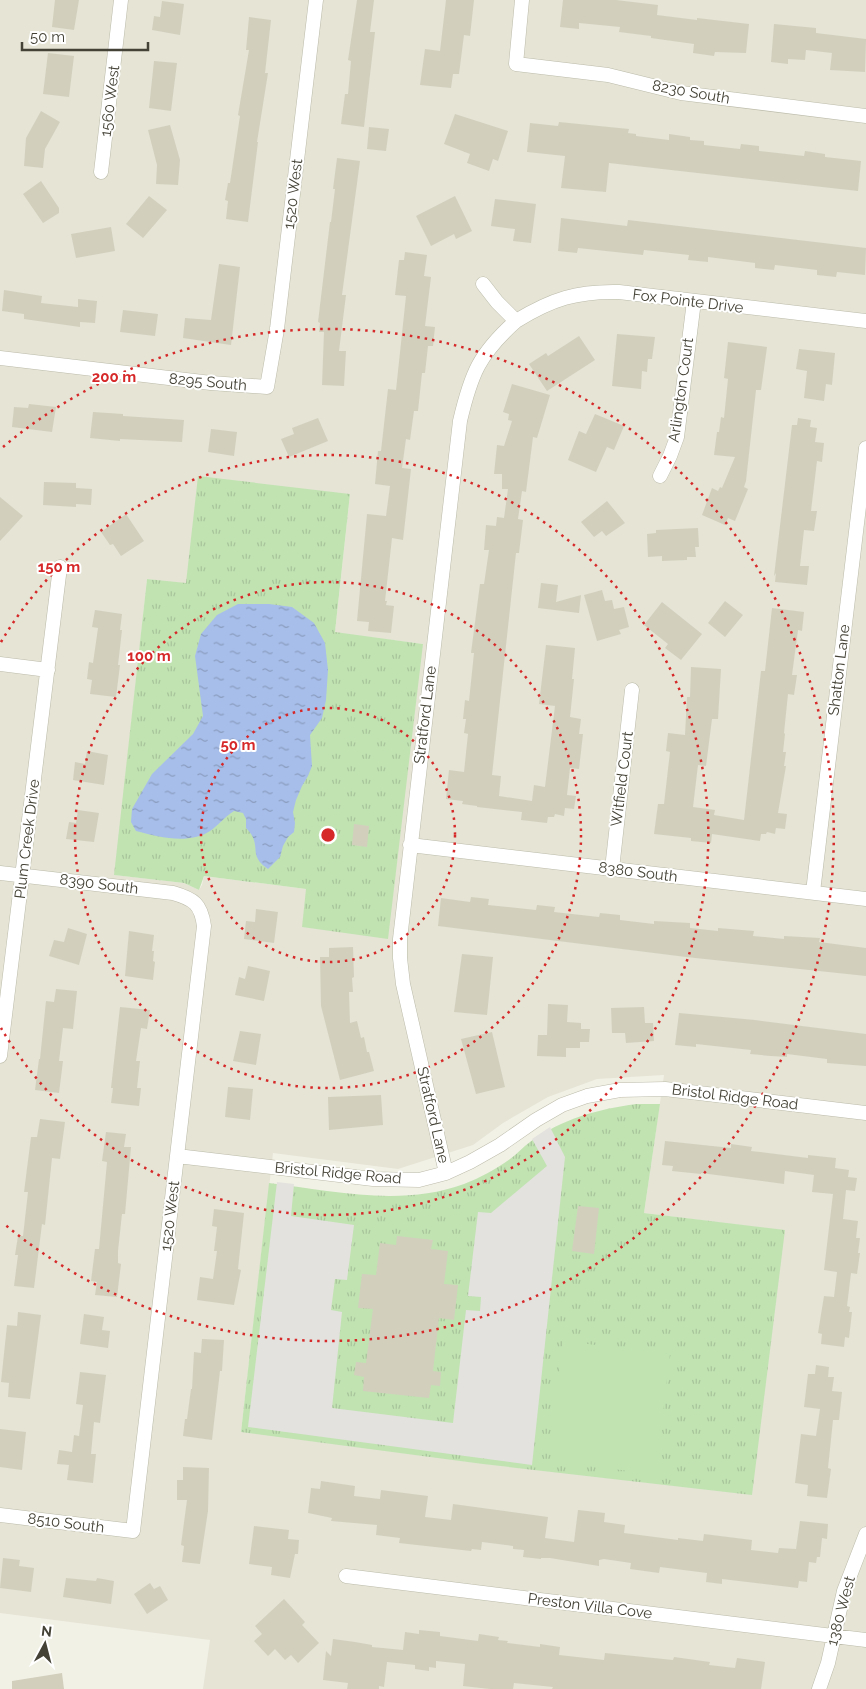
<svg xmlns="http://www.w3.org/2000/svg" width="866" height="1689" font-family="Raleway,sans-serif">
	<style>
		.residential { fill: #e5e4d5; fill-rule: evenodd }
		.grass { fill: url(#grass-tufts) }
		.garden { fill: #c1e3b2 }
		.parking { fill: #e3e2de }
		.water { fill: url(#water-ripples) }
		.building { fill: #d2cfbd }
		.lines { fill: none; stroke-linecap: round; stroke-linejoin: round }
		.street-casing { stroke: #bcbbaa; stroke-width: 15 }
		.street { stroke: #fff; stroke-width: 14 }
		.ring { fill: none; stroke: #d62828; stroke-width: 2.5; stroke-dasharray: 2.5 5 }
		.labels { text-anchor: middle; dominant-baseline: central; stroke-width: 4; stroke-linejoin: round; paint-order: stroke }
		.street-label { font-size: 15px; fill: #444236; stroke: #fff }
		.centre { fill: #d62828; stroke: #fff; stroke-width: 2.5 }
		.ring-label { font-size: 15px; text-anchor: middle; font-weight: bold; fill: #d62828; stroke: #fff; stroke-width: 4; stroke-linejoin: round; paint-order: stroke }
	</style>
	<defs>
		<pattern id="grass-tufts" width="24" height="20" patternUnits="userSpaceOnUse" patternTransform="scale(1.25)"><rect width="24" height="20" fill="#c1e3b2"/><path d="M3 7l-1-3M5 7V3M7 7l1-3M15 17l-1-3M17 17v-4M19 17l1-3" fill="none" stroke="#a7c49a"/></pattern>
		<pattern id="water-ripples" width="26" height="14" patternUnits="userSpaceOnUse" patternTransform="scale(1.25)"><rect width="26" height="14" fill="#a7beea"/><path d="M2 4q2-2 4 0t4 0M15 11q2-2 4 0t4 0" fill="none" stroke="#8a9cbe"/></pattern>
	</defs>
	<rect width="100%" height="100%" fill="#f2f1e6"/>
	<path class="residential" d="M0,0H866V1689H203L210,1640L0,1613ZM350,494L335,633L423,644L306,889L204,876L202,885L199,890L184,883L115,875L147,579L186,584ZM664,1075L644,1213L785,1231L241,1432L273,1153L398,1169L473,1145L503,1123L548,1097L597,1079Z"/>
	<path class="grass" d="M198,476L350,494L335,632L423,644L388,939L302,927L306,889L204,876L199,890L184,883L114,875L147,579L186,583Z
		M636,1104H660L644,1213L785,1230L752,1495L483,1464L241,1432L269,1183C333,1191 401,1207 464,1184C480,1178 496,1169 510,1159C517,1154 523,1147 530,1142C562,1119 598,1109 636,1104Z"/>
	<path class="garden" d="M563,1341L670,1354L656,1474L560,1463L550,1452Z"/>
	<path class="parking" d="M550,1127L565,1157L532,1465L248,1427L277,1182L294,1184L291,1216L354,1225L347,1280L335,1279L331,1310L342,1312L332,1408L453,1423L466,1310L480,1311L481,1297L468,1296L478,1212L491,1213L547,1166L532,1139Z"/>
	<path class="water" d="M238,604H269L292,607L314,623L325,643L328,670L326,700L322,718L310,735L312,766L308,776L302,786L296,800L293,812L295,823L294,832L288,837L283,846L280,857L268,869C246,854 264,846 246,828V819L243,813L234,811C224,817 218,826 210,831C188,845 159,837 136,831L131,822L132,809L152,774L193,734L203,716L195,656L201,634L217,615Z"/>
	<path class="building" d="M55,0H79L74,30L52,27Z
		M357,0H374L370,32H375L364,127L341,124L345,94H348L351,61L348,60Z
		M446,0H474L470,36L464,35L459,74H453L451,88L420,85L425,49L440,51Z
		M563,0H616L658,5L657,15L697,20V18L749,24L746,53L715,52L714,56L693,53L694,44L651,38V36L619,32L620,27L579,23V29L560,27Z
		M162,1L184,4L180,35L152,30L154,16L160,17Z
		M249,17L271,20L265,73H268L257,142H258L248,222L226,219L228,201L225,200L228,183H230L240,116L238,115L249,50H246Z
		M774,24L816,28V33L866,39L865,72L830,70L832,53L806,50L805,60L788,59V64L771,62Z
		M48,53L74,56L69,97L43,94Z
		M154,61L177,63L171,111L149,108Z
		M41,111L60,122L45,149L43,168L24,166L26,138Z
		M455,114L508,131L498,161L493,159L489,171L467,163L470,154L444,144Z
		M559,122L629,129L628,133L636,134V136L669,140V134L690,137V140L704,141V145L740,149L741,144L759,146V151L804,156L805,151L825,154V157L861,161L858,191L609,163L606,192L561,188L565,156L527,152L530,123L558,126Z
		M170,125L180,160L178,185L156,184L157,165L148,130Z
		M369,127L389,129L386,151L367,149Z
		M337,158L360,161L342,295H346L339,351H346L344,386L322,385L324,332H319L320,323L318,322L330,222H331L335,189H333Z
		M41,181L59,208V213L43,223L23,194Z
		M149,196L167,210L143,238L126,224Z
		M455,196L472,231L456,239L454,234L431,246L416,216Z
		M495,199L536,204L531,243L513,241L515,229L491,226Z
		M561,218L627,226L628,220L866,248L865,275L837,272L836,277L817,275V270L775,265L774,270L755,268V263L708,257V262L688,260L689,255L644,250L643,255L578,248L577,253L558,251Z
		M111,227L115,251L76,258L71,234Z
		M405,252L427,255L424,276L431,277L425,326L435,327L433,346H428L425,373H422L418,411H414L410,440L406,439L402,468L411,469L403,540L392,538L385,601H387L386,605L394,606L391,633L368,631L369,622L357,621L367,514L386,516L390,486L375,484L378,451H381L388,389L396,390L406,296L395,295L399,260H404Z
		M219,264L240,267L231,345L183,338L185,318L211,320Z
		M4,290L42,296L41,303L78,307V299L97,301L95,323L80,322V327L24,319V314L2,311Z
		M123,310L158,314L155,336L120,332Z
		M617,334L655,337L652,359H648L647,372L642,371L641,389L612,386Z
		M579,336L595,360L547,391L529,364L546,353L548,356Z
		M728,342L767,347L761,390H756L746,481L744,487L748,489L735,521L728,518L725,525L702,515L712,488L718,491L720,487L722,488L735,457L714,455L717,432H719L721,417L724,418L728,379L724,378Z
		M799,349L835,353L832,385L826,384L824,401L804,398L807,371L796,369Z
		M512,384L550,395L537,438L533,437L526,492L522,491L518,519L523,520L519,553H516L492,775L501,776L499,796L532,801L534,785L545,787L555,706L539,704L546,645L575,648L572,679H574L570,717L581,719L579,734H583L579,769L570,768L567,795L576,796L574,809L565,808L564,816L555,814L554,817H548L547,823L521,820L522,812L477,807V806L462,804L463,801L446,799L449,770L464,772L468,734L464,733L466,719H463L465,700L469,701L474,653H471L480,584H484L489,550H484L486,525L496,526L497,517L504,518L508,489H502V474H494L497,445L504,446L512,421L508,420L509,414L503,412Z
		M29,404L56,407L52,432L12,427L14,407L28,408Z
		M93,412L123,414V416L184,420L182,442L120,439V441L90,438Z
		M595,414L624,426L614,450L607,447L596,472L568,460L579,431L586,434Z
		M318,418L328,441L289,457L281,439L294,434L292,428Z
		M798,418L811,420L810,427L817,428L815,442L824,443L822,462L817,461L811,511H817L814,531L804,530L800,566H809L807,585L775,582L776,573L774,576L792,425H797Z
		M211,429L237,432L234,456L208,452Z
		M44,482L76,483V488L92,489L91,505L76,504V507L43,505Z
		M0,497L23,516L0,541Z
		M607,501L625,523L606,536L602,531L594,537L581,522Z
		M126,514L144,541L121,556L113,544L110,545L101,532Z
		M698,528L699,547H695L696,557H687V560L662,561V556L648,557L647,534L656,533V530Z
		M541,583L558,585L556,602L581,595L579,613L538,608Z
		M602,590L605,601L612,600L614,609L624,607L629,627L619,630L621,634L597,641L584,595Z
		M725,601L743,615L725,637L708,623Z
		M662,602L702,634L681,660L665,648L668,644L644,625Z
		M772,608L804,612L802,631L798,630L792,675H797L794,695L788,694L784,733L785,734L783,752H786L784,766H786L778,813L787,814L785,829L776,828L775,834L767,832L766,834H761L760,841L712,834L711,843L691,841V838L654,834L658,804H664L670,752L666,751L668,733L685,735L687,697H690L691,667L721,669L718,719H712L706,766L698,765L693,807L715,810L714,815L744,820L761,671H765Z
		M95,610L122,614L120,630H122L118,665H120L116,697L90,694L92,680L87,679L89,662L93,663L98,628L92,627Z
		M87,751L108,755L104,785L73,780L75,762L85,764Z
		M78,810L99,813L94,842L66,839L69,822L76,823Z
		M354,824L369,826L367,847L352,845Z
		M471,897L489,899L488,905L536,910L537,905L555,907L554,912L599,917L600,913L620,915V920L654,924V921L690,923V928L718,931V928L754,931L753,936L784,939V936L820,938L819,942L866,948V976L686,957L438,926L441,898L470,902Z
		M256,909L278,912L274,943L244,939L246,921L255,922Z
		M68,928L87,934L79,965L49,956L54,940L64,942Z
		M129,931L154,935L152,951H154L153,961L155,962L153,980L125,976Z
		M353,947L354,977L352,978L353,992H349L350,1023L357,1021L361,1038L364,1037L367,1052H369L374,1071L340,1080L321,1006L320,957H329V948Z
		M462,954L493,957L487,1015L454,1012Z
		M248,966L270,971L264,1001L235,995L239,977L245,979Z
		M56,989L77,991L73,1029L63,1028L59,1061H63L59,1093L35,1090L39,1059H40L46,1001L54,1002Z
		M548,1004L568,1005L567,1022L581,1023V1029H590L589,1042H580V1048H566V1057L537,1056L538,1035H547Z
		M120,1007L150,1010L147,1029L141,1028L136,1061H140L137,1088H141L139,1106L111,1103L113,1088H111Z
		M644,1007L645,1023H653L654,1041L626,1043L625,1033H612L611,1008Z
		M679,1013L755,1020L866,1034V1066L827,1063V1059L787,1054V1057L771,1056L750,1054L751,1050L696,1044V1047L675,1045Z
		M240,1031L261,1034L256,1065L233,1061Z
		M492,1032L505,1087L476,1094L461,1039Z
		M228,1087L253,1089L250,1120L225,1117Z
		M381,1095L383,1125L329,1130L328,1097Z
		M40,1119L65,1122L60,1159L52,1158L45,1225L42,1224L34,1288L14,1286L18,1255H15L18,1236H23L28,1192H24L31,1137H37Z
		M106,1132L126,1134L124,1147H131L125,1214H122L118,1251V1263L121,1264L117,1297L95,1295L97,1282L91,1281L95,1249H99L107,1162L102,1161Z
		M665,1141L731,1148V1144L752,1147L751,1151L808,1158V1155L836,1158L835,1168L849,1170L848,1177L857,1178L855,1191L846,1190L843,1219L858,1221L856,1238H860L858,1253H860L857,1274L851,1273L847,1306L850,1307L849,1312H852L849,1338L845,1337L844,1347L821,1344L822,1334L818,1333L824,1296L834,1297L837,1272L824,1270L833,1194L812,1192L814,1175L785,1171L784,1184L701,1173V1174L672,1171L673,1166L662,1165Z
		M578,1206L599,1208L594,1254L572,1251Z
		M214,1209L244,1213L238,1269L241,1270L234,1305L197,1300L200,1277L213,1279L217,1251H214L217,1227L212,1226Z
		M397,1236L433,1240L431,1249L448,1251L444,1284L458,1285L454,1320L439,1318L433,1371L441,1372L440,1386L431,1385L429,1398L363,1391L364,1377L354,1375L356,1362L366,1363L373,1309L358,1308L362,1274L376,1275L380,1243L396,1245Z
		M18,1312L41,1315L30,1399L8,1397L9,1383L1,1382L7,1325L17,1326Z
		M84,1314L104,1317L102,1330L110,1331L108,1348L80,1344Z
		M202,1339L224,1340L222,1371H220L212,1440L183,1436L185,1419H187L191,1389H192L194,1352L201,1353Z
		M816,1365L829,1367L828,1377H834L832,1391L842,1392L839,1420H833L828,1468L831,1469L827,1498L807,1496L808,1485L795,1483L801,1434L816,1436L820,1409L804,1407L808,1374H815Z
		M80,1372L106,1375L100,1423L94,1422L91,1454H96L93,1483L67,1480L69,1465L57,1464L59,1450L72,1452L74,1435L79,1436L83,1405L76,1404Z
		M0,1429L26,1432L22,1470L0,1467Z
		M183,1467L209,1468L208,1511L200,1564L182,1562L184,1546L181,1545L187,1500H177V1480H183Z
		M321,1481L355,1486L354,1496L380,1499L381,1490L428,1496L425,1517L451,1520L453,1504L548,1517L545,1538L574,1542L578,1510L605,1513L604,1522L625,1525L624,1533L678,1540V1538L703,1541L704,1534L752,1540L751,1550L778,1553L779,1548L796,1549L800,1521L828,1524L827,1539L822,1538L820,1557H817L816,1563L809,1562L807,1582L799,1581L798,1588L722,1579V1584L706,1582L707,1573L660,1567L659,1573L630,1569L631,1563L604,1559L599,1560V1566L550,1558H541V1559L523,1557L524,1550L513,1549V1546L482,1542L481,1550L472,1549L471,1551L399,1543L400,1538L376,1535L377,1525L331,1521L332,1518L308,1513L311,1488L320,1489Z
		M254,1526L289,1530L288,1539L299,1540L298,1554H295L290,1578L271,1575L272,1567L249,1564Z
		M3,1558L20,1560L19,1566L34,1568L31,1592L0,1588Z
		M66,1578L96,1581L97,1578L114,1581L111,1604L63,1597Z
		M150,1583L154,1589L160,1586L168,1600L147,1614L134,1594Z
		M284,1599L305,1622L302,1625L319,1643L298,1663L291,1655L285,1660L275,1649L268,1656L254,1641L262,1634L255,1626Z
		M419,1630L440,1632V1636L478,1641L479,1634L499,1637L498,1640L508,1641L507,1643L540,1647V1644L560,1647L559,1655L604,1660L605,1653L673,1660L674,1657L710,1662L709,1665L735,1668L737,1658L765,1662L761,1689H552L553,1687L514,1683L513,1689H490L463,1686L465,1664L436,1661V1668L429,1667V1671L415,1669V1665L387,1662L384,1687L379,1686V1689H347L348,1683L323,1680L326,1651L331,1656L333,1639L355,1642L372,1645V1647L403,1650L405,1632L419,1634Z
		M62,1673L64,1689H12V1681Z"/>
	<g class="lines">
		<g class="street-casing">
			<path id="street" d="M522,0L516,64L608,75L681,93L866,116
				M101,172L121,0
				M516,321C552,299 577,291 619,292L866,321
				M0,358L211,383L267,387L277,329L316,0
				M660,476L670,456L677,437L694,301
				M0,664L48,670
				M410,845L866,899
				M612,869L632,690
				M0,873L173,893C194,899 201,904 204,926L133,1531L0,1515
				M813,892L866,448
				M0,1056L60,567
				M177,1156L373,1179L419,1180L446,1173L470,1162L500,1145L536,1120L562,1105L587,1096L620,1090L665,1089L866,1113
				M446,1173L403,984L400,958V939L460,421C471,374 479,354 516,321L497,302L483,284
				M346,1576L866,1640
				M819,1689L828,1663L844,1591L866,1534"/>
		</g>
		<use href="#street" class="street"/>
	</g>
	<g class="ring">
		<circle cx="328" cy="835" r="127"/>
		<circle cx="328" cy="835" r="253"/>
		<path d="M1 642A380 380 0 1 1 1 1028"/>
		<path d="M3 447A506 506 0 1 1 3 1223"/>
	</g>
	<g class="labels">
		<g class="street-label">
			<text transform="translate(691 92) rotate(10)">8230 South</text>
			<text transform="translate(110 101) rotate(-83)">1560 West</text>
			<text transform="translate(293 194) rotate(-83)">1520 West</text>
			<text transform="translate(688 301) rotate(7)">Fox Pointe Drive</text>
			<text transform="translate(208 382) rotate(5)">8295 South</text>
			<text transform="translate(681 390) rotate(-82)">Arlington Court</text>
			<text transform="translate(839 670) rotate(-83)">Shatton Lane</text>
			<text transform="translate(425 715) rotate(-83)">Stratford Lane</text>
			<text transform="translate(622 779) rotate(-83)">Witfield Court</text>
			<text transform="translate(27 839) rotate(-83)">Plum Creek Drive</text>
			<text transform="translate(638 872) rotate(7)">8380 South</text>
			<text transform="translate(99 884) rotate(7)">8390 South</text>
			<text transform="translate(735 1097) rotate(7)">Bristol Ridge Road</text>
			<text transform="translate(433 1115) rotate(77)">Stratford Lane</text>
			<text transform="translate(338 1173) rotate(5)">Bristol Ridge Road</text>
			<text transform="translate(170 1216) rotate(-83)">1520 West</text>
			<text transform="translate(66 1523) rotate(7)">8510 South</text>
			<text transform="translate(590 1606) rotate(7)">Preston Villa Cove</text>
			<text transform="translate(841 1611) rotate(-75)">1380 West</text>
		</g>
	</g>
	<circle cx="328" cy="835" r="8" class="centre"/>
	<g class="ring-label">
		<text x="114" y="382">200 m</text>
		<text x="59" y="572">150 m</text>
		<text x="149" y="661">100 m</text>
		<text x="238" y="750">50 m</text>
	</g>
	<g transform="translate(45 1644) rotate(7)" stroke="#ffffff" stroke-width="4" paint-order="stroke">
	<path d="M0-4L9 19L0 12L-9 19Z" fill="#444236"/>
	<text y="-8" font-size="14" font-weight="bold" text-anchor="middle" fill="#444236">N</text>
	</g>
	<path d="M22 42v8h126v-8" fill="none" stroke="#444236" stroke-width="2.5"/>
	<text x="30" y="42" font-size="15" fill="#444236" stroke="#ffffff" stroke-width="4" paint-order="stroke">50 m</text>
</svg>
